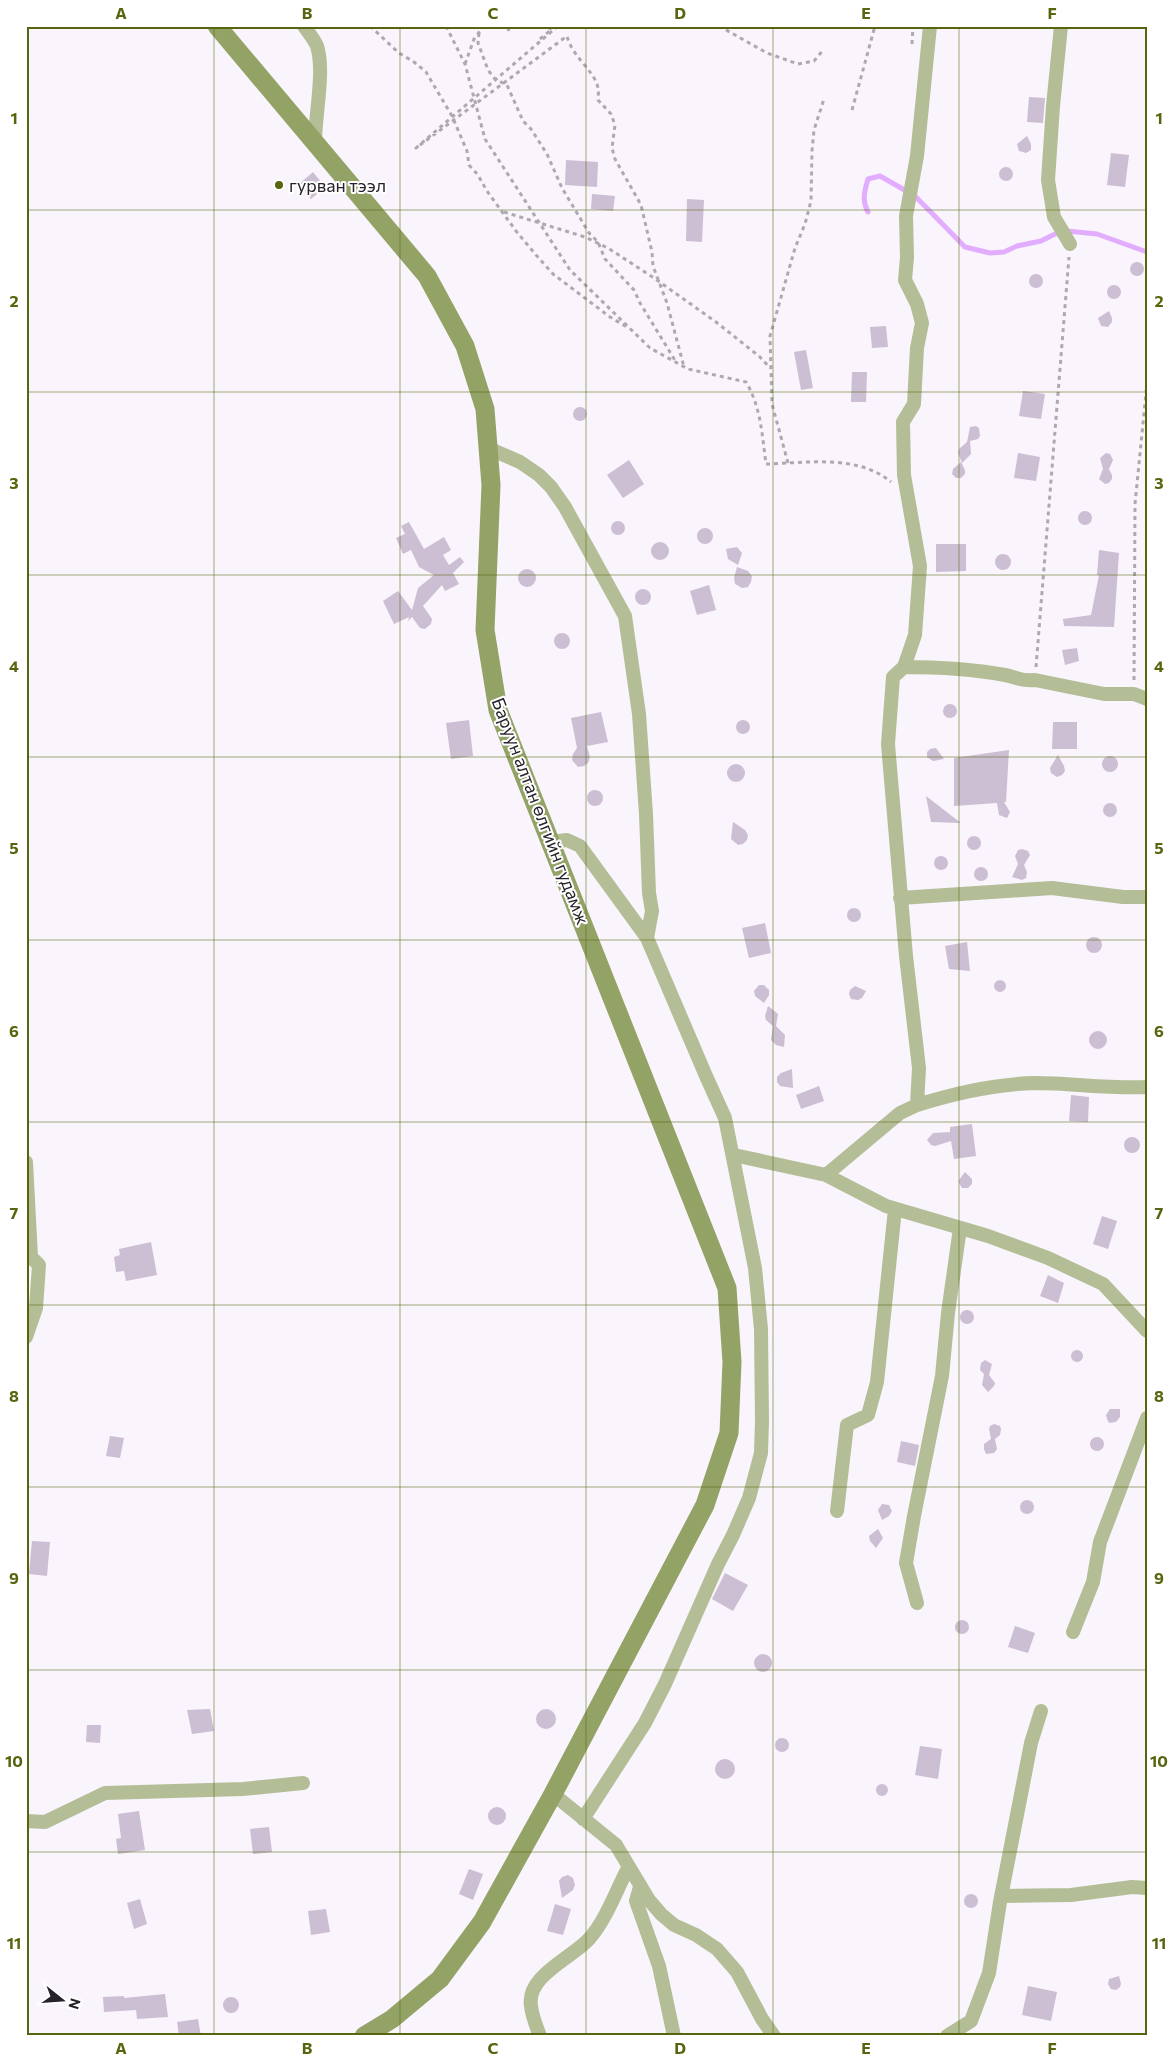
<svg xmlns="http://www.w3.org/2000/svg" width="1173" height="2062" font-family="Commissioner,sans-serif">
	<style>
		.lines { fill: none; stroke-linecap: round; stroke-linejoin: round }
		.stream { stroke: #e2adfe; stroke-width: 5 }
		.building { fill: #ccbed3 }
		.path { stroke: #aea8b1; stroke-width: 3; stroke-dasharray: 4 4; stroke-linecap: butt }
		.minor { stroke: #b3be96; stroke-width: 14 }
		.secondary { stroke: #93a265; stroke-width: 19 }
		.grid { fill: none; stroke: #57660e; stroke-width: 1; stroke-opacity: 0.55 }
		.poi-dot { fill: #57660e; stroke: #fff; stroke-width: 2 }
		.labels { text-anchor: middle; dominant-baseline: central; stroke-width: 4; stroke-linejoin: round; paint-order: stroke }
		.poi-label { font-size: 18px; fill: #28232b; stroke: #fff; text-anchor: start }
		.street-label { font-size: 18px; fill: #28232b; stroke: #fff }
		.neatline { fill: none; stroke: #57660e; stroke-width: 2 }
		.grid-label { font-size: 16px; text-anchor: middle; font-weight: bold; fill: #57660e }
	</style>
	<rect width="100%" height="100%" fill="#faf4fd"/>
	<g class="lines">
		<path class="stream" d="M868,212C862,201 864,192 868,179L880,176L915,196L965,247L990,253L1004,252L1017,246L1041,241L1055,234L1067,231L1097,234L1147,252"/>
	</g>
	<path class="building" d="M1029,97L1045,98L1043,123L1027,122Z
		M1027,136L1031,144V150L1026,153L1019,151L1017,144Z
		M1111,153L1129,155L1125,187L1107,185Z
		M566,160L598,162L597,187L565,185Z
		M999 174a7 7 0 1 1 14 0a7 7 0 1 1-14 0Z
		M313,172L325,187L311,199L299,184Z
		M592,194L615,196L613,211L591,209Z
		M687,199L704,200L702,242L686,241Z
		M1130 269a7 7 0 1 1 14 0a7 7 0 1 1-14 0Z
		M1029 281a7 7 0 1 1 14 0a7 7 0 1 1-14 0Z
		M1107 292a7 7 0 1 1 14 0a7 7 0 1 1-14 0Z
		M1109,311L1112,318V322L1108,327L1101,326L1098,318Z
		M886,326L888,347L872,348L870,327Z
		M806,350L813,388L801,390L794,352Z
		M852,372H867L866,402H851Z
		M1023,391L1045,394L1041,419L1019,416Z
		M573 414a7 7 0 1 1 14 0a7 7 0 1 1-14 0Z
		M976,426L979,428L980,436L978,439L970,441L971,454L962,463L958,453L959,449L967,442L970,427Z
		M1018,453L1040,457L1036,481L1014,478Z
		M1106,453L1110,454L1113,460L1109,469L1112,475V479L1109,483L1105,484L1099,479L1103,469L1100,458Z
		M629,460L644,484L623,498L607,475Z
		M961,462L965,470V474L961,478H956L952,474L953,469Z
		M1078 518a7 7 0 1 1 14 0a7 7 0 1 1-14 0Z
		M611 528a7 7 0 1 1 14 0a7 7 0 1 1-14 0Z
		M409,522L424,549L444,537L451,550L443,555L449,565L460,557L464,562L453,573L459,584L445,591L442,585L423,606L432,619L431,624L425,629L420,628L412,617L408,621L409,617L394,624L383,601L398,591L412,610L418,588L434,575L419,567L411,550L403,554L396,538L405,534L401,526Z
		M697 536a8 8 0 1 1 16 0a8 8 0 1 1-16 0Z
		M651 551a9 9 0 1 1 18 0a9 9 0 1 1-18 0Z
		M936,544H966V571L936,572Z
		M737,547L742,553L738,565L728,559L726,549Z
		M1099,550L1119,553L1114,627L1064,626L1063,619L1091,615L1099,575H1097Z
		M995 562a8 8 0 1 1 16 0a8 8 0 1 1-16 0Z
		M737,567L748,571L752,576L751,582L748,587L742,588L735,584L734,578Z
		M518 578a9 9 0 1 1 18 0a9 9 0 1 1-18 0Z
		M709,585L716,610L697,615L690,591Z
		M635 597a8 8 0 1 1 16 0a8 8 0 1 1-16 0Z
		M554 641a8 8 0 1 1 16 0a8 8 0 1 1-16 0Z
		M1077,648L1079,661L1065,665L1062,650Z
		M943 711a7 7 0 1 1 14 0a7 7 0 1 1-14 0Z
		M601,712L608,742L587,746L590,757L588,763L584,766L578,767L572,760L573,754L577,748L571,718Z
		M736 727a7 7 0 1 1 14 0a7 7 0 1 1-14 0Z
		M469,720L473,756L451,759L446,723Z
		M1053,722H1077V749H1052Z
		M936,748L944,759L933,761L927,757V752L930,749Z
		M1009,750L1006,802H1004L1010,812L1007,818L999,815L997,803L954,806V758Z
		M1058,755L1064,766L1065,771L1062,775L1057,777L1051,773L1050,768Z
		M1102 764a8 8 0 1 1 16 0a8 8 0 1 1-16 0Z
		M727 773a9 9 0 1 1 18 0a9 9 0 1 1-18 0Z
		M587 798a8 8 0 1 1 16 0a8 8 0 1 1-16 0Z
		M926,796L961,823L931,822Z
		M1103 810a7 7 0 1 1 14 0a7 7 0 1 1-14 0Z
		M733,822L745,830L748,835L747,840L743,844L738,845L731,839Z
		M967 843a7 7 0 1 1 14 0a7 7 0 1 1-14 0Z
		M1022,849L1028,851L1030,855L1024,865L1027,872L1026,878L1022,880L1012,877L1018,864L1015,856L1018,850Z
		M934 863a7 7 0 1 1 14 0a7 7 0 1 1-14 0Z
		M974 874a7 7 0 1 1 14 0a7 7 0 1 1-14 0Z
		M847 915a7 7 0 1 1 14 0a7 7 0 1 1-14 0Z
		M765,923L771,953L749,958L742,928Z
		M1086 945a8 8 0 1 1 16 0a8 8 0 1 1-16 0Z
		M967,942L970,971L949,969L945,946Z
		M994 986a6 6 0 1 1 12 0a6 6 0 1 1-12 0Z
		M759,985H764L769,990V995L764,1003L755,996L754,991Z
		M855,986L866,991L862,998L858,1000L851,999L849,994L850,990Z
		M768,1006L778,1014L776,1026L785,1035L784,1047L776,1045L771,1040L773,1026L766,1020L765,1016Z
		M1089 1040a9 9 0 1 1 18 0a9 9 0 1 1-18 0Z
		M792,1069L793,1088L780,1086L777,1082V1077L781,1073Z
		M819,1086L824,1101L801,1109L796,1095Z
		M1071,1095L1089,1097L1088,1122L1069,1121Z
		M972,1124L976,1156L954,1159L951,1141L935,1146L931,1145L927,1140L933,1133L950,1132V1127Z
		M1124 1145a8 8 0 1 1 16 0a8 8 0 1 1-16 0Z
		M965,1172L972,1179V1184L968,1188H962L959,1183V1180Z
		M1102,1216L1117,1221L1108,1249L1093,1244Z
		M151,1242L157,1275L126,1281L124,1271L116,1272L114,1257L120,1255L119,1249Z
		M1048,1275L1064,1283L1058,1303L1040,1296Z
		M960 1317a7 7 0 1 1 14 0a7 7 0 1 1-14 0Z
		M1071 1356a6 6 0 1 1 12 0a6 6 0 1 1-12 0Z
		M985,1360L992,1364L989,1375L995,1383L994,1386L988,1392L982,1385L984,1374L980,1370L981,1363Z
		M1110,1409H1120V1417L1116,1422L1109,1423L1107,1419L1106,1415Z
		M994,1424L1000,1426L1001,1429L1000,1435L995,1439L997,1449L994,1453L986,1454L984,1449V1444L991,1439L989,1429L990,1426Z
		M110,1436L124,1438L120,1458L106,1456Z
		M1090 1444a7 7 0 1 1 14 0a7 7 0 1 1-14 0Z
		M901,1441L919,1445L915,1466L897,1462Z
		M1020 1507a7 7 0 1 1 14 0a7 7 0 1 1-14 0Z
		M882,1504L889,1505L892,1511L889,1516L882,1520L878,1510Z
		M878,1529L883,1538L876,1548L870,1541L869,1536Z
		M32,1541L50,1542L47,1576L29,1574Z
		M725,1573L748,1585L733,1611L712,1599Z
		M955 1627a7 7 0 1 1 14 0a7 7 0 1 1-14 0Z
		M1015,1626L1035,1633L1028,1653L1008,1647Z
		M754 1663a9 9 0 1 1 18 0a9 9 0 1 1-18 0Z
		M210,1709L214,1731L192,1734L187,1710Z
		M536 1719a10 10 0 1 1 20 0a10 10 0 1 1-20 0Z
		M87,1725H101L100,1743L86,1742Z
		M775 1745a7 7 0 1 1 14 0a7 7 0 1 1-14 0Z
		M920,1746L942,1749L938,1779L915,1775Z
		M715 1769a10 10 0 1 1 20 0a10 10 0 1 1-20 0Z
		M876 1790a6 6 0 1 1 12 0a6 6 0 1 1-12 0Z
		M488 1816a9 9 0 1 1 18 0a9 9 0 1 1-18 0Z
		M139,1811L145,1850L118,1854L116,1839L121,1838L118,1814Z
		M269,1827L272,1852L253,1854L250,1829Z
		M469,1869L483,1874L473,1900L459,1894Z
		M568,1875L573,1878L575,1885L573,1890L562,1898L559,1881L562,1877Z
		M964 1901a7 7 0 1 1 14 0a7 7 0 1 1-14 0Z
		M140,1899L147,1924L134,1929L127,1903Z
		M555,1904L571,1909L563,1935L547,1931Z
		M326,1909L330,1932L311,1935L308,1911Z
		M1119,1976L1121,1984L1120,1987L1116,1990L1111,1989L1108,1984L1109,1979Z
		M1028,1986L1057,1992L1051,2021L1022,2015Z
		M165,1994L168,2017L137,2019L136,2010L104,2012L103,1997L124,1996V1998Z
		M223 2005a8 8 0 1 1 16 0a8 8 0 1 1-16 0Z
		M198,2019L201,2036H179L177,2022Z"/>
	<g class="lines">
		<path class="path" d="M370,26L399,53L414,62L426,72L452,116L467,151L469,165L478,175L487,191L516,231L536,255L553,274L610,317L627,327
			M446,26L465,64L485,139L570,270L650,348L688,369L746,382C761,407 762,435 766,464C806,463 858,454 891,482
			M558,26L416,148L567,36C572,57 595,71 598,88C599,91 598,96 598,100L611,114L615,125L612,148L615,159L641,205L652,252L653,266L667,303L684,367
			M719,26L767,53L798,64L814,61L824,49
			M508,31L510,26
			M479,33L478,43L488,70L495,79L507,85L523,121L531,129L547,154L562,188L589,233L598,242L605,259L634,290L640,303L676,362
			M540,39L552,29L543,26
			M912,44L913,26
			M465,64L474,39L484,26
			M852,110L875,26
			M504,212L585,237L608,248L654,278L716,322L760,357L770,368
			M788,463L772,404L770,336L795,248L805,224L811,201L812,151L814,130L824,99
			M1036,667L1069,257
			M1134,680L1135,504L1147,383"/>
		<path class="minor" d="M304,26C308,32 314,39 317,46C325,71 315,115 315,142
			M1061,26L1053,106L1048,180L1054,217L1070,244
			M488,448L520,462L539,475L551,487L565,507L625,616L639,714L646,814L649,893L652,911L647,938
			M904,667C938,667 972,669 1005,675C1017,677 1022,682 1035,680L1104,694H1134L1147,699
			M550,842L567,840L580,846L647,938L706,1076L725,1118L755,1268L761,1329L762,1421L761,1453L749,1498L733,1535L718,1564L665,1684L645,1723L583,1819
			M900,898L1052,888L1123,897H1147
			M917,1105C955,1093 994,1084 1035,1083C1072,1083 1109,1089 1147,1087
			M734,1155L826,1175L886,1206L988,1236L1048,1258L1103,1284L1147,1331
			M26,1162L31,1257L39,1265L36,1308L26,1337
			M826,1175L900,1113L917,1105L919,1068L906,956L888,744L893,677L904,667L915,635L920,566L904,475L903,422L914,404L917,348L922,323L917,304L905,280L907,257L906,216L917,156L930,26
			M837,1511L847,1425L868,1415L877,1382L895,1209
			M917,1603L906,1563L914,1516L942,1376L948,1313L960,1228
			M1073,1632L1093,1582L1100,1542L1147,1418
			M553,1794L616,1845L649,1900L661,1914L674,1925L696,1935L717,1949L737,1972L762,2019L774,2036
			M26,1821L45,1822L105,1793L243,1789L303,1783
			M640,1887L636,1901L659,1966L674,2036
			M1001,1896L1071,1895L1132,1887L1147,1888
			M540,2036C536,2026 532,2016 531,2006C526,1976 572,1958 589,1939C606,1920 616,1891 628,1868
			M947,2036L971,2021L989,1973L1000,1902L1031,1743L1041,1711"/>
		<path class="secondary" d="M217,26L427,276L465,346L485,409L491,485L485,630L498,710L727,1288L732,1362L729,1433L705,1505L553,1794L482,1922L440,1979L392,2019L364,2036"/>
	</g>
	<path class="grid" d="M214,26V2036M400,26V2036M586,26V2036M773,26V2036M959,26V2036M26,210H1147M26,392H1147M26,575H1147M26,757H1147M26,940H1147M26,1122H1147M26,1305H1147M26,1487H1147M26,1670H1147M26,1852H1147"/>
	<circle class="poi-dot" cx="279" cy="185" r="5"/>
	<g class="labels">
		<g class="poi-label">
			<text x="289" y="185">гурван тээл</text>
		</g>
		<g class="street-label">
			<text transform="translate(541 811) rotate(69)">Баруун алтан өлгийн гудамж</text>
		</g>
	</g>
	<rect width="1173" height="2062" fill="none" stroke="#ffffff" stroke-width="55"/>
	<g transform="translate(62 2000) rotate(107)" stroke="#ffffff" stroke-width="4" paint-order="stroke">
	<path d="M0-4L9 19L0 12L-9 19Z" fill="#28232b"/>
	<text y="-8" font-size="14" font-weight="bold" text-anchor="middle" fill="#28232b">N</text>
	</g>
	<rect x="28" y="28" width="1118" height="2006" class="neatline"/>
	<g class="grid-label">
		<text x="121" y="19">A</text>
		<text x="307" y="19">B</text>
		<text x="493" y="19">C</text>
		<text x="680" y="19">D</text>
		<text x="866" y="19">E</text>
		<text x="1052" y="19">F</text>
		<text x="14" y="124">1</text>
		<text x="1159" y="124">1</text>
		<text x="14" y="307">2</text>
		<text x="1159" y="307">2</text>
		<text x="14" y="489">3</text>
		<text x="1159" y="489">3</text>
		<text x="14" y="672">4</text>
		<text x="1159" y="672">4</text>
		<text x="14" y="854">5</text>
		<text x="1159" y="854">5</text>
		<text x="14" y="1037">6</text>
		<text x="1159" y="1037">6</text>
		<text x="14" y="1219">7</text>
		<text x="1159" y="1219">7</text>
		<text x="14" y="1402">8</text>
		<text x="1159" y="1402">8</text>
		<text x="14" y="1584">9</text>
		<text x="1159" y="1584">9</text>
		<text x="14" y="1767">10</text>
		<text x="1159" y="1767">10</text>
		<text x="14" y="1949">11</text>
		<text x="1159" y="1949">11</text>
		<text x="121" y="2054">A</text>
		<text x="307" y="2054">B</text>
		<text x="493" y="2054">C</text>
		<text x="680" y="2054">D</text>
		<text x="866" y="2054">E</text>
		<text x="1052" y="2054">F</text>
	</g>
</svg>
